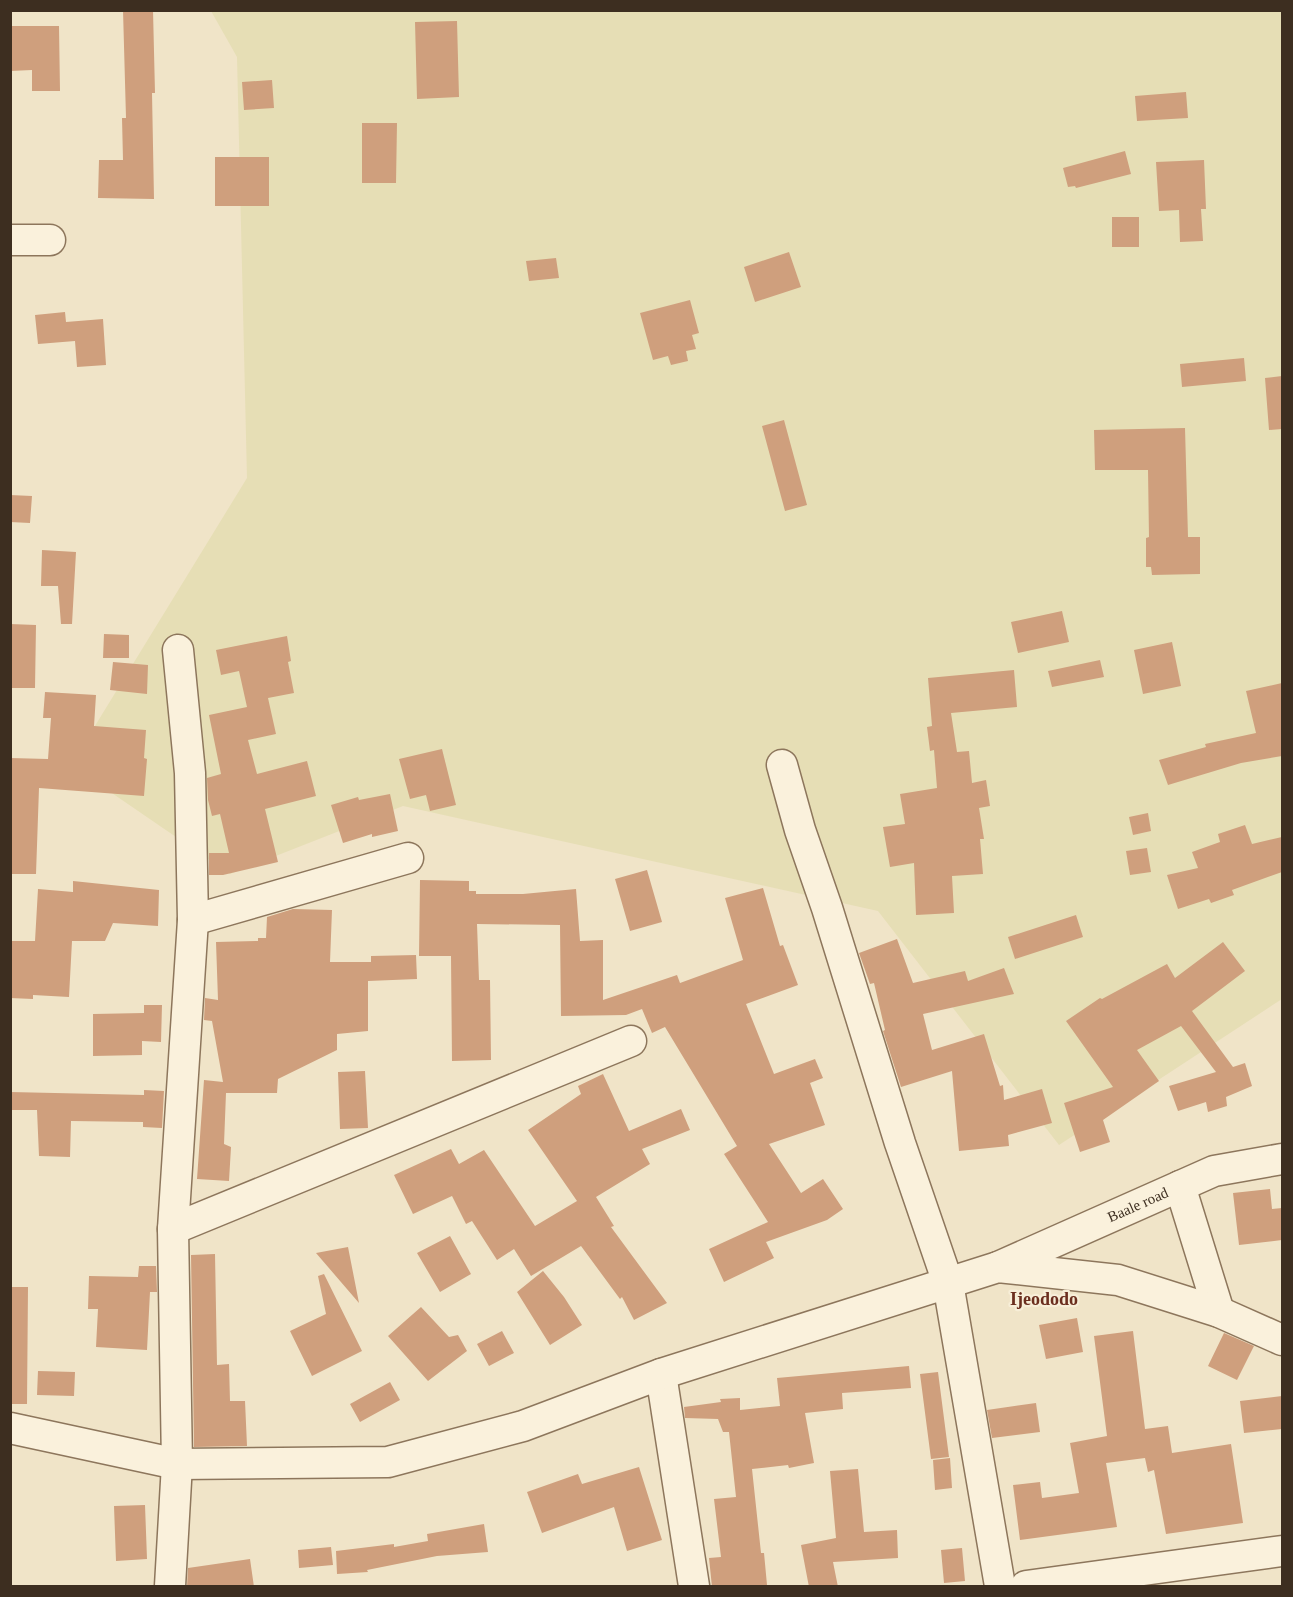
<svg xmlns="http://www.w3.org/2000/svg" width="1293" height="1597" font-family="'Times New Roman',serif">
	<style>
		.farmland { fill: #e6deb5 }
		.building { fill: #cf9f7d }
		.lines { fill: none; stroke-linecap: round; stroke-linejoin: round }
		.minor-casing { stroke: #8d765c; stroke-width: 33 }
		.minor { stroke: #faf1dc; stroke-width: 30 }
		.labels { text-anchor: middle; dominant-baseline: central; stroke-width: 4.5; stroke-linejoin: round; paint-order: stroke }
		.street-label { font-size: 15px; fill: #3d2e20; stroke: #f7eed8 }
		.quarter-label { font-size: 18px; font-weight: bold; fill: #6b2e1e; stroke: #f7eed8 }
	</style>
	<rect width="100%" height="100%" fill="#f0e4c8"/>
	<path class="farmland" d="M211,11H1282V999L1059,1145L878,911L403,806L230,874L71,765L247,478L237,57Z"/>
	<path class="building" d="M123,10H153L155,93H152L154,199L98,198L99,160H123L122,118H126Z
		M457,21L459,97L417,99L415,22Z
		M10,26H59L60,91H32V70L10,71Z
		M272,80L274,108L244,110L242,82Z
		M1186,92L1188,118L1137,121L1135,96Z
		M362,123H397L396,183H362Z
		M1125,151L1131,174L1076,188L1075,186L1068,187L1063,168Z
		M215,157H269V206H215Z
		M1204,160L1206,209H1201L1203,241L1180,242L1179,210L1159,211L1156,162Z
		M1112,217H1139V247H1112Z
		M789,252L801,287L755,302L744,267Z
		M556,258L559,278L529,281L526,261Z
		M690,300L699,333L692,335L696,349L686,351L688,361L671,365L668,356L653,360L640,313Z
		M65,312L66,322L103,319L106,365L77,367L75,341L38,344L35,315Z
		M1244,358L1246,381L1182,387L1180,364Z
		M1282,376V429L1269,430L1265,378Z
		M784,420L807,505L785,511L762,426Z
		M1185,428L1188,537H1200V574L1152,575L1151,567H1146V538L1149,537L1148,470H1095L1094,430Z
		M10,495L32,496L30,523L10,522Z
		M42,550L76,552L72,624H61L58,586H41Z
		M1062,611L1069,642L1018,653L1011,622Z
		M10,624L36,625L35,688H10Z
		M104,634L129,635V658H103Z
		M287,636L291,661L288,662L294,693L268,698L276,734L248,740L257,774L307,761L316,796L265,809L278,862L223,875H209V853H229L220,814L212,816L208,800L207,778L221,774L209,715L247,707L239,671L221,675L216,650Z
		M1172,642L1181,686L1143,694L1134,650Z
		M1100,660L1104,677L1052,687L1048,671Z
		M113,662L148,665L147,694L110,690Z
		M1014,670L1017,707L951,713L957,752L969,751L972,783L986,780L990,806L979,808L984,839H980L983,874L952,876L954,913L916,915L914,863L890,867L883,827L905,824L900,794L937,788L934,750L930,751L927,727L932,726L928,678Z
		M1282,683V756L1241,763L1168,785L1159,760L1206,747L1205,744L1256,733L1246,691Z
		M45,692L96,695L94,726L146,730L144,758L147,759L144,796L39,788L36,874H10V758L48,759L51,718H43Z
		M442,749L456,805L430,811L426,795L410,799L399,759Z
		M390,794L398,831L372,837V834L343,843L331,805L358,797L359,800Z
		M1148,813L1151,831L1133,835L1129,817Z
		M1245,825L1252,844L1282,837V872L1232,890L1234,895L1211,903L1209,899L1178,909L1167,875L1198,868L1192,852L1220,842L1218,834Z
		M1147,848L1151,872L1130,875L1126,851Z
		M647,870L662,922L630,931L615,879Z
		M420,880L469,881V891H476V894H523L576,889L580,941L603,940V1000L677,975L680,983L743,960L725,898L763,888L780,946L783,945L798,985L746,1004L774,1074L815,1059L823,1078L810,1083L825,1125L769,1144L801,1193L823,1179L843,1209L827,1220L766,1242L774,1258L724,1282L709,1249L768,1222L724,1154L737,1146L665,1027L652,1033L642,1009L626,1015L561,1016L560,925L477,924L479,980H490L491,1060L452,1061L451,956H419Z
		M73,881L159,890L158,926L113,923L105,941H72L69,997L33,995V999L10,998L11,941H35L38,889L73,892Z
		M293,909L332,910L330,962H371V956L416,955L417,979L368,981V1031L337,1034V1050L278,1079L277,1093H226L224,1144L231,1147L229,1181L197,1179L204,1080L223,1082L212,1021L204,1020L205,998L218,1000L216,942L258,941V938H266L267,917Z
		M1076,915L1083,937L1015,959L1008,937Z
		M897,939L913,983L965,971L968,981L1004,968L1014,994L923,1014L932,1050L984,1034L1000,1086L1003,1085L1004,1100L1042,1089L1052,1123L1008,1135L1009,1146L959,1151L952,1071L901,1087L883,1031L885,1030L874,983L870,984L859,953Z
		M1223,942L1245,971L1192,1011L1233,1067L1245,1063L1252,1086L1226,1097L1227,1106L1208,1112L1206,1102L1178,1111L1169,1086L1216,1072L1181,1026L1137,1050L1159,1081L1103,1120L1110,1142L1080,1152L1064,1103L1113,1087L1066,1021L1100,998L1102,999L1167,964L1175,978Z
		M144,1005H162L161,1042L142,1041V1055L93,1056V1014L144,1013Z
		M365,1071L368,1128L340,1129L338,1072Z
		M603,1074L629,1131L681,1109L690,1130L642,1149L650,1164L596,1197L614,1226L611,1227L667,1303L634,1320L622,1297L620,1299L581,1246L531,1276L514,1249L497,1260L472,1221L466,1224L452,1196L413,1214L394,1175L451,1149L459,1164L484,1150L535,1226L577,1201L528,1130L581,1094L578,1086Z
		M144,1090L164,1091L162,1128L143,1127V1122L71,1121L70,1157L39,1156L37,1110H10V1092L144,1095Z
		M1270,1189L1272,1209L1282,1208V1240L1239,1245L1233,1193Z
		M450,1236L471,1274L440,1292L417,1253Z
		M348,1247L359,1303L316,1253Z
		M215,1254L217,1365L229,1364L230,1401H245L247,1446L194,1447L191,1255Z
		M139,1266H156L157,1292H150L147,1350L96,1347L98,1309H88L89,1276L138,1277Z
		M543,1271L564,1297L582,1325L550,1345L517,1292Z
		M324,1274L362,1351L312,1376L290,1331L326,1314L318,1276Z
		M10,1287H28L27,1404H10Z
		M421,1307L449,1337L458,1335L467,1351L428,1381L388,1336Z
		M1077,1318L1083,1352L1046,1359L1039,1325Z
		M502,1331L514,1353L489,1366L477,1344Z
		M1133,1331L1145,1429L1168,1426L1172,1453L1231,1444L1243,1523L1166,1534L1154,1470L1148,1472L1145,1458L1106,1463L1117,1527L1020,1540L1013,1485L1040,1482L1042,1498L1079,1493L1070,1443L1107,1436L1094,1336Z
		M1224,1333L1254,1346L1237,1380L1208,1366Z
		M909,1366L911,1388L842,1393L843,1409L805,1413L814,1463L789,1468L788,1465L752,1469L761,1553H764L767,1585L712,1587L709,1558L721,1557L714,1499L736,1497L729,1432H723L718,1419L685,1418L684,1407L721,1402L720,1399L740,1398V1410L780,1406L777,1378Z
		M38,1371L75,1372L74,1396L37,1395Z
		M938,1372L949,1457L931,1459L920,1374Z
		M390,1382L400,1400L360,1422L350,1404Z
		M1282,1396V1429L1244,1433L1240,1401Z
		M1036,1403L1040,1432L992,1438L987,1410Z
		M950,1458L952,1488L935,1490L933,1460Z
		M639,1467L662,1540L627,1551L614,1507L542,1533L527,1492L578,1474L582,1484Z
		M858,1469L864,1532L897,1530L898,1558L833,1562L838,1587H809L801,1545L836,1538L830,1471Z
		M145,1505L147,1559L116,1561L114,1506Z
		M484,1524L488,1552L437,1556L367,1570L368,1572L337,1574L336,1551L394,1544V1547L428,1541L427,1534Z
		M331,1547L333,1565L299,1568L298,1550Z
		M962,1548L965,1581L944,1583L941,1550Z
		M250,1559L254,1587H187L188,1568Z"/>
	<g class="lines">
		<g class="minor-casing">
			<g id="minor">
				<path d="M10,240H50"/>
				<path d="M782,765L800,830L827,908L900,1143L948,1283L1000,1586"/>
				<path d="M193,920L408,858"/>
				<path d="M1180,1186L1219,1312"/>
				<path d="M173,1229L631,1041"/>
				<path id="s1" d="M998,1267L1214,1171L1282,1159"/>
				<path d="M661,1374L694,1586"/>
				<path d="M10,1428L177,1464L388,1462L523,1426L661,1374L998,1267L1118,1280L1219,1312L1282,1340"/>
				<path d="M170,1586L177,1464L173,1229L193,920L190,773L178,650"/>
				<path d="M1026,1586L1282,1551"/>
			</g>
		</g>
		<use href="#minor" class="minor"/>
	</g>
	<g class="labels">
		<g class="street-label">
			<text stroke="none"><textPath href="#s1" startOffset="153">Baale road</textPath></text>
		</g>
		<g class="quarter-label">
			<text x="1044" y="1299">Ijeododo</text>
		</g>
	</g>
	<rect width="1293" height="1597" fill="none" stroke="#3d2e20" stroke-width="24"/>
</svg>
